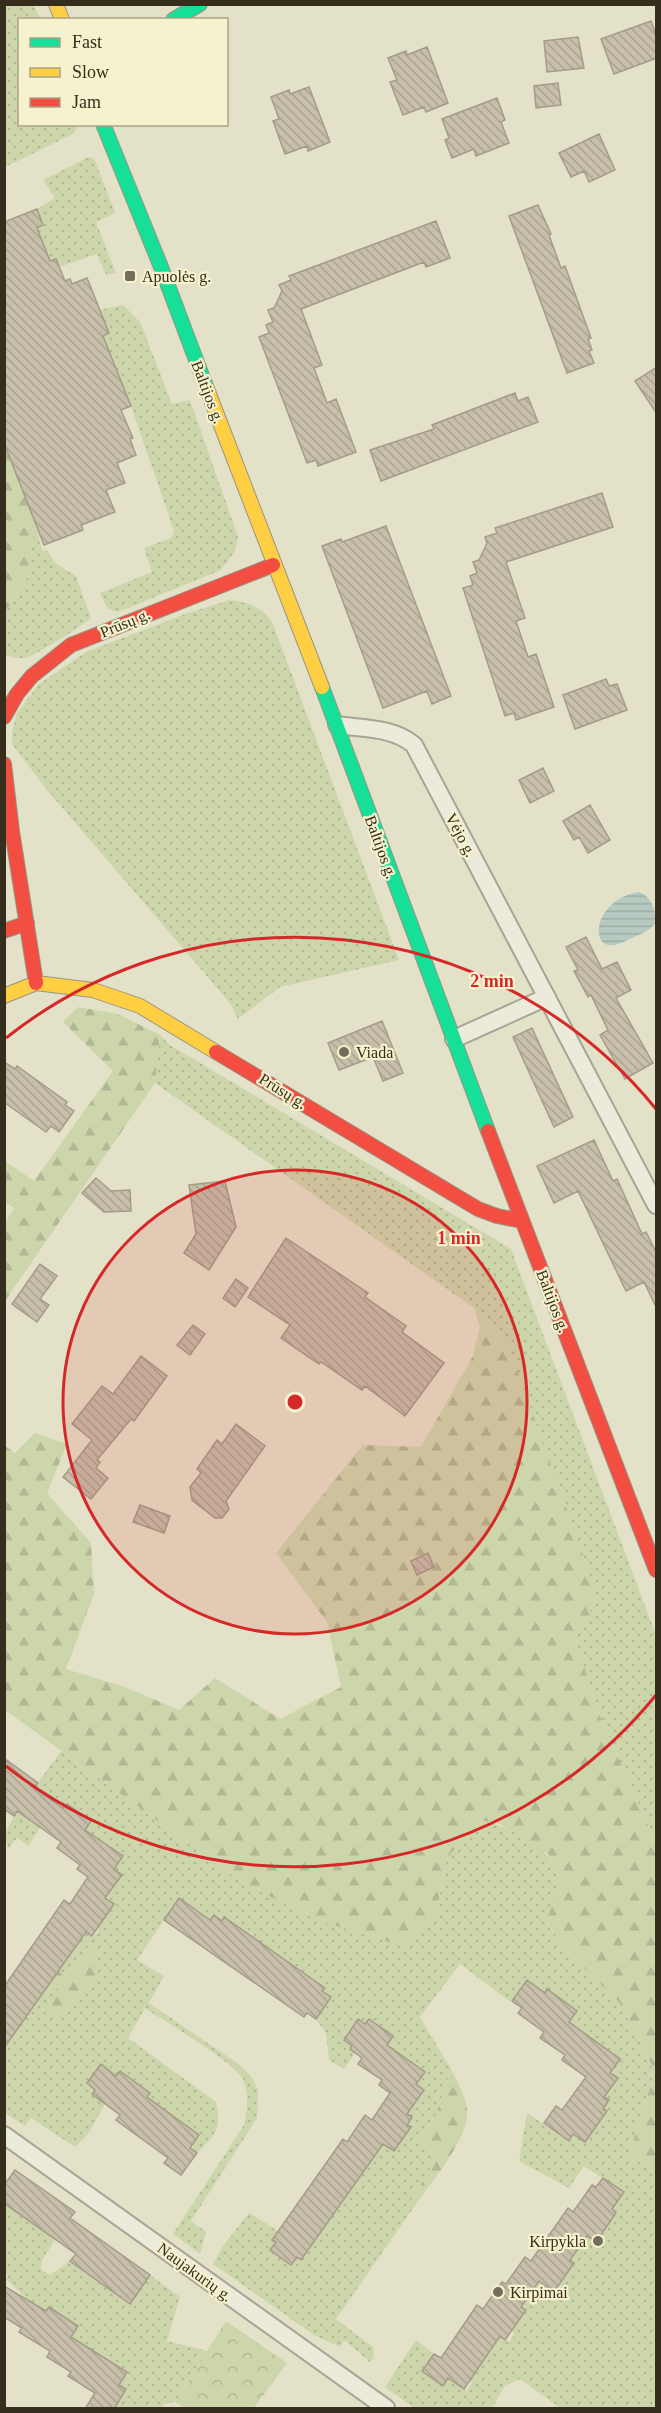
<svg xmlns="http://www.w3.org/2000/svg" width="661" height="2413" font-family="Georgia,serif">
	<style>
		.grass { fill: url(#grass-dots) }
		.forest { fill: url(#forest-firs) }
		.park { fill: url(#park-crowns) }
		.water { fill: url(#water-rules) }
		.building { fill: url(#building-back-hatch); stroke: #a49c89; stroke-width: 1.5 }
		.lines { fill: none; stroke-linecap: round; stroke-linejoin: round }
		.street-casing { stroke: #a8a493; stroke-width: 20 }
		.fast-casing { stroke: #989483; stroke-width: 16 }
		.slow-casing { stroke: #989483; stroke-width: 16 }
		.jam-casing { stroke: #989483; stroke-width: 16 }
		.street { stroke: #ebeadb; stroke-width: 16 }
		.fast { stroke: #16e098; stroke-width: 14 }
		.slow { stroke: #ffcf43; stroke-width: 14 }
		.jam { stroke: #f24e42; stroke-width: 14 }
		.ring { fill: none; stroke: #d62828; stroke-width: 3 }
		.poi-dot { fill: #736d59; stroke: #f6f2ce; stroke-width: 2 }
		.labels { text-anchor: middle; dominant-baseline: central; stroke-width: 4.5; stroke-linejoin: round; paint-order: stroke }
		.poi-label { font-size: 16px; fill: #362e1c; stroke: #f6f2ce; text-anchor: start }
		.street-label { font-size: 16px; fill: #362e1c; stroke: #f6f2ce }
		.centre { fill: #d62828; stroke: #f6f2ce; stroke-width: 3 }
		.ring-label { font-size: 18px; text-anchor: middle; font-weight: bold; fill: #d62828; stroke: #f6f2ce; stroke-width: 4.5; stroke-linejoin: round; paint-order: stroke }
	</style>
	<defs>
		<pattern id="grass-dots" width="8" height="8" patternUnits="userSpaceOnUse" patternTransform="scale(1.5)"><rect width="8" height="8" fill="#cdd6ab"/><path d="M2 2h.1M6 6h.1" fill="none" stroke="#b1b893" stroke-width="1.8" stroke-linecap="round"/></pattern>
		<pattern id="forest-firs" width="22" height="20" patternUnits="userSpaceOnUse" patternTransform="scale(1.5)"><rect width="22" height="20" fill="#cdd6ab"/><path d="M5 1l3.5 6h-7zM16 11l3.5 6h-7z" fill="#b1b893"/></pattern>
		<pattern id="park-crowns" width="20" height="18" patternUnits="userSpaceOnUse" patternTransform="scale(1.5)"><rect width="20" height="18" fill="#cdd6ab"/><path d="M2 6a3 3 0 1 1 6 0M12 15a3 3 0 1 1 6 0" fill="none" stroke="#b1b893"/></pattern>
		<pattern id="water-rules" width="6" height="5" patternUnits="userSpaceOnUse" patternTransform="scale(1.5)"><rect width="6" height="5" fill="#b6cac1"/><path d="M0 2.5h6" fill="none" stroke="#9daea5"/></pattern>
		<pattern id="building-back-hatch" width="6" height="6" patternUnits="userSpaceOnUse" patternTransform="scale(1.5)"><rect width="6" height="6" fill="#c7bfaa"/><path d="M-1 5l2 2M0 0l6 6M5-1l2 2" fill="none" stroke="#aca492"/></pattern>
	</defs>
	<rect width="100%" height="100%" fill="#e4e1c9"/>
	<path class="grass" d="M5,4L34,5L40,19L20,20V124L79,125L73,134L5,167Z
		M89,157L94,158L115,213L96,222L116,273L106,275L97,254L59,267L56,259L50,261L37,228L43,225L37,209L55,198L43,180Z
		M123,305L140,322L172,404L190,400L238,537L235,551L221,570L118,612L108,609L100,593L152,572L144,548L171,538L174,531L131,406L109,351L94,339L109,333L99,310Z
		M35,522L42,551L47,550L55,563L76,576L91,618C89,622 35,655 29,657C20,660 13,657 5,655V612L29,575Z
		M230,600C247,602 262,607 272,622L399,960L280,987L238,1019L230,1003L47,790L12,744V732L17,713L39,684L86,652L188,613Z
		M160,1035L170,1045L511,1249L656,1635V1843L600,1716L575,1638L591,1613L509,1347L474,1308L155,1083Z
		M61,1751L243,1883L435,1918L447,1858L479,1820C505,1825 550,1845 557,1873C561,1889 552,1908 546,1923L572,1956L619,2001L655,2071L628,2159L656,2166V2408H560L520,2379L505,2386L492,2408H414L385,2387L416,2340L434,2354L422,2370L443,2385L448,2378L467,2391L472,2383L469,2381L484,2360L496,2333L509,2342L515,2334L511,2331L526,2310L521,2306L539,2281L557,2294L562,2286L560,2284L574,2263L570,2260L587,2236L600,2245L605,2237L602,2234L616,2213L612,2209L623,2192L584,2166L569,2188L519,2161L527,2113L568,2141L573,2134L585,2142L606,2112L603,2109L609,2100L604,2097L618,2078L610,2073L620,2059L592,2038L566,2026L577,2011L548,1990L545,1993L509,2001L460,1964L420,2017L451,2069L435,2117L419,2138L436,2159L411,2201L414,2207L336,2319L373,2347L374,2357L370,2362L344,2340L340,2347L314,2335L213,2264L223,2246L249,2213L278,2231L272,2239L276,2242L270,2251L291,2265L297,2257L301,2260L345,2199L352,2180L356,2183L372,2160L379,2141L394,2151L410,2127L407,2125L412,2117L407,2114L416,2084L425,2072L402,2055L383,2050L393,2036L369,2019L365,2024L358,2019L344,2039L352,2046L350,2049L355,2053L344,2069L329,2060L326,2033L316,2019L324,1988L225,1917L222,1921L213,1915L199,1936L179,1898L137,1960L164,1976L149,2003L240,2065L253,2079L258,2090L257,2118L191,2221L206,2232L200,2254L173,2234L244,2125C247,2111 250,2094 243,2079C234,2062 164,2021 145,2008L128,2038L216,2102C222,2128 216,2135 197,2153L190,2148L199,2135L169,2113L143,2102L150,2092L120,2071L116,2076L101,2065L87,2083L95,2089L92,2094L105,2104L88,2134L75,2147L31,2118L25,2126L5,2113L4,2047L48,1985L58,1989L83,1952L66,1975L58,1971L77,1926L94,1937L99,1930L98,1928L114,1905L105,1898L122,1875L114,1869L123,1856L100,1840L81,1835L91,1821L67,1804L63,1808L56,1804L28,1846L17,1838L8,1849L5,1833L14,1816Z
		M4,2203L55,2239L42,2261L41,2269L50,2275L70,2261L129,2304L150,2275L180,2297L167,2341L207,2351L175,2402L164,2404L161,2408H114L119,2385L127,2371L96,2352L69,2340L78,2326L49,2308L46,2311L28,2300L6,2279L8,2276L5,2273Z"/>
	<path class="forest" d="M4,443L35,522L29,575L5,612Z
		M78,1007L118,1014L160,1035L155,1083L5,1301V1223L14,1208L5,1201V1161L34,1181L113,1071L63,1022Z
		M474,1308L509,1347L595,1589L591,1613L575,1638L600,1716L656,1843V2166L628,2159L655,2071L619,2002L572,1956L546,1922L556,1895L558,1874L548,1854L500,1824L479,1820L447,1858L435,1918L408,1948L317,1920L243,1883L5,1710V1446L15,1453L35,1433L67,1444L47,1493L91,1543L94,1594L66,1669L125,1687L179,1710L215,1678L280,1719L341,1687L327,1622L276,1553L363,1445L421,1447L473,1356L480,1327Z
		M88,1947L97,1949C102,1978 82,2003 59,2019L48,2017L45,2011L58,1989L48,1985L58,1971L66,1975Z
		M451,2069C458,2084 469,2100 467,2118C464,2143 430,2185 414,2207L411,2201L436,2159L419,2138L435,2117Z"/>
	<path class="park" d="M226,2321L287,2363L254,2408H185L175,2402Z"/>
	<path class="water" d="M639,892C652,897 655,909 656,922C650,931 641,934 632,938C627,940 620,944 615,945C588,950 594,899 639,892Z"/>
	<path class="building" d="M651,21L657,38V58L614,74L601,39Z
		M578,37L584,68L547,72L544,41Z
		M427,47L448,103L426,112L424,107L403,115L390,82L397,80L388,58L406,51L407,55Z
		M558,83L561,105L536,108L534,86Z
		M309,87L330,142L308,151L307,146L285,154L273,121L279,119L271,97L289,90L290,94Z
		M497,98L505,120L501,122L509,143L476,156L474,149L452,158L445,140L449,138L442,119Z
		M599,134L615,170L589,182L584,171L571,177L559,153Z
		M538,205L551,234L549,235L561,268L565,266L591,338L588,339L592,350L589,351L594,363L567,373L509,216Z
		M37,209L43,225L37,228L50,261L56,259L65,281L70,279L72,284L87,278L109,333L103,336L131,406L121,410L133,438L130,439L136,455L117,463L125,483L106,490L115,512L81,525L83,530L44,545L4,443V222Z
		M436,221L450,258L426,267L424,262L301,309L322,365L314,368L327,403L336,399L356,452L318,466L316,460L307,463L259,337L269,333L266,325L273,322L268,310L274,308L282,291L279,285L291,280L289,276Z
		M657,367V414L635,381Z
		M515,393L518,401L528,397L538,422L381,481L370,450L434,429L432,425Z
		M602,493L613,527L506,562L525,618L516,621L528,657L536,654L554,707L516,720L514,713L505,716L463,588L473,585L470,576L477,573L473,562L479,560L487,543L485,537L497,533L495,528Z
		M386,526L451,696L432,704L427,691L383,708L322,546L341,539L342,542Z
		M606,679L609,686L617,684L627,710L575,729L563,695Z
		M543,768L554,791L530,803L519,780Z
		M590,805L610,840L588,853L579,837L574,840L563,821Z
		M586,937L602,969L617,962L631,990L616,998L653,1063L625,1079L600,1035L608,1030L591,995L588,997L574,971L578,970L566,947Z
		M382,1021L403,1073L383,1081L373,1057L339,1070L328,1043Z
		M532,1028L573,1117L554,1127L513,1037Z
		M4,1062L15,1069L17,1066L67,1102L65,1105L74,1111L59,1132L51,1126L46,1132L4,1102Z
		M594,1140L613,1181L617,1179L642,1234L646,1232L657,1254V1309L644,1282L626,1291L578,1191L554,1203L537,1166Z
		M96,1178L111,1191L130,1190L131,1211L104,1212L82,1193Z
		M225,1181L236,1227L209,1270L184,1253L196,1234L189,1185Z
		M286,1238L368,1293L365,1297L406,1326L402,1332L444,1363L405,1416L365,1386L362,1390L321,1362L319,1364L281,1338L290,1325L248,1297Z
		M40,1264L57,1276L40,1299L49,1305L37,1322L12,1304Z
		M236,1279L248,1288L235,1307L223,1298Z
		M193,1325L205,1334L190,1355L177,1345Z
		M141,1356L167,1376L134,1421L131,1419L97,1460L100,1462L96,1468L108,1478L91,1499L63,1477L92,1440L72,1424L102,1386L113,1394Z
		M236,1424L265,1446L226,1501L229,1509L222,1518H215L192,1500L190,1487L201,1473L197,1469L217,1440L222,1444Z
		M140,1505L170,1516L164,1533L133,1522Z
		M428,1553L434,1567L417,1575L411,1561Z
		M4,1758L38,1783L34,1788L63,1808L67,1804L91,1821L85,1830L123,1856L114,1869L122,1875L105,1898L114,1904L92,1936L86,1932L4,2048V1987L64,1900L70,1904L88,1877L77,1869L80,1865L57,1848L61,1842L17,1811L14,1816L4,1809Z
		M179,1898L210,1920L214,1915L222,1921L224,1917L325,1988L322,1991L331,1997L316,2019L307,2013L304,2017L164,1920Z
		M527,1980L545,1993L547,1989L577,2011L569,2022L620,2059L610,2073L618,2078L604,2097L609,2100L603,2109L607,2111L585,2142L573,2134L569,2141L544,2123L556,2106L562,2110L586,2077L562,2060L565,2055L540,2038L544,2032L518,2013L522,2008L512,2001Z
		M358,2019L365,2024L369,2019L393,2036L387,2045L425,2072L416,2084L424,2090L407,2114L412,2117L407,2125L411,2127L394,2151L383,2144L301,2260L297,2257L291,2265L270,2250L276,2242L272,2240L343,2139L347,2142L365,2115L372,2120L390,2093L379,2085L382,2080L358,2064L362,2058L350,2049L352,2046L344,2040Z
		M101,2064L116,2076L120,2071L150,2093L147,2097L199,2135L190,2148L197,2153L181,2175L164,2163L168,2158L116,2120L120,2115L92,2094L95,2090L87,2083Z
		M15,2170L75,2212L70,2218L150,2275L130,2304L70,2261L76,2254L4,2203V2185Z
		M603,2178L624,2192L612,2209L616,2213L596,2242L587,2236L570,2260L574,2263L554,2292L539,2281L521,2307L526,2310L505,2340L500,2336L464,2389L448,2378L443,2386L422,2371L434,2354L441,2358L477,2305L483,2309L502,2282L506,2284L525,2257L531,2261L568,2208L573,2212L592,2185L596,2187Z
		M4,2286L46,2311L49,2307L78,2326L71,2337L127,2372L119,2385L126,2389L114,2409H85L95,2393L68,2376L71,2372L47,2357L50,2351L19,2332L22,2328L4,2317Z"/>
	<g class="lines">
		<g class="street-casing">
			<path id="street" d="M337,725C363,729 393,727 414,745L656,1205
				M454,1039L547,997
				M4,2135L386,2408"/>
		</g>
		<g class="fast-casing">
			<path id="fast" d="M173,20L200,4
				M103,124L161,267L207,389
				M322,687L488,1131"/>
		</g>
		<g class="slow-casing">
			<path id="slow" d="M56,4L62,20
				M207,389L322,687
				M4,996L36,983L93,990L140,1006L216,1052"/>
		</g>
		<g class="jam-casing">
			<path id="jam" d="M4,717L17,694L32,676L71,645L273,565
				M4,764L12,831L36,983
				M4,931L27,923
				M216,1052L478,1209L497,1216L522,1221
				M488,1131L656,1570"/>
		</g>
		<use href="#street" class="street"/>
		<use href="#fast" class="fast"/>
		<use href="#slow" class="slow"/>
		<use href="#jam" class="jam"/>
	</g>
	<circle cx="295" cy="1402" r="232" fill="#d62828" fill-opacity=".12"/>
	<g class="ring">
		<circle cx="295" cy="1402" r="232"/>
		<path d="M656 1695A465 465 0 0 1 6 1766M6 1038A465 465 0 0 1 656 1109"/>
	</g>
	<g class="poi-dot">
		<rect x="124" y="270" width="12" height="12" rx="3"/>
		<circle cx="344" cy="1052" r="6"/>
		<circle cx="598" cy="2241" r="6"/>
		<circle cx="498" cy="2292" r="6"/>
	</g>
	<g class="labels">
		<g class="poi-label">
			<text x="142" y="276">Apuolės g.</text>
			<text x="356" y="1052">Viada</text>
			<text x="586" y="2241" text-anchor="end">Kirpykla</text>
			<text x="510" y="2292">Kirpimai</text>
		</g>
		<g class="street-label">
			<text transform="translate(208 392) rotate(69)">Baltijos g.</text>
			<text transform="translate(125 623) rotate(-22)">Prūsų g.</text>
			<text transform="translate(461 835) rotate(62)">Vėjo g.</text>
			<text transform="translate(381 847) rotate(70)">Baltijos g.</text>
			<text transform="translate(283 1091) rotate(32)">Prūsų g.</text>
			<text transform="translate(553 1301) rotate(69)">Baltijos g.</text>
			<text transform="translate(195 2272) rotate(36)">Naujakurių g.</text>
		</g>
	</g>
	<circle cx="295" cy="1402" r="9" class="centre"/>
	<g class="ring-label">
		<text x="492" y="987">2 min</text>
		<text x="459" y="1244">1 min</text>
	</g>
	<rect width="661" height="2413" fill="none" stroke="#362e1c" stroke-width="12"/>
	<rect x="18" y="18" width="210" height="108" fill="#f6f2ce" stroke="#a9a487" stroke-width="1.5"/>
	<rect x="30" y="38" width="30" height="9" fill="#16e098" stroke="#a9a487" stroke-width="1.5"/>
	<text x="72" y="48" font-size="18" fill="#362e1c">Fast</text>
	<rect x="30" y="68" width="30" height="9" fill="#ffcf43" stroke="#a9a487" stroke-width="1.5"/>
	<text x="72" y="78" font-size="18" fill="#362e1c">Slow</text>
	<rect x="30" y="98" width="30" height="9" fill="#f24e42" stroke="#a9a487" stroke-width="1.5"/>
	<text x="72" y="108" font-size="18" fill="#362e1c">Jam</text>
</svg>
